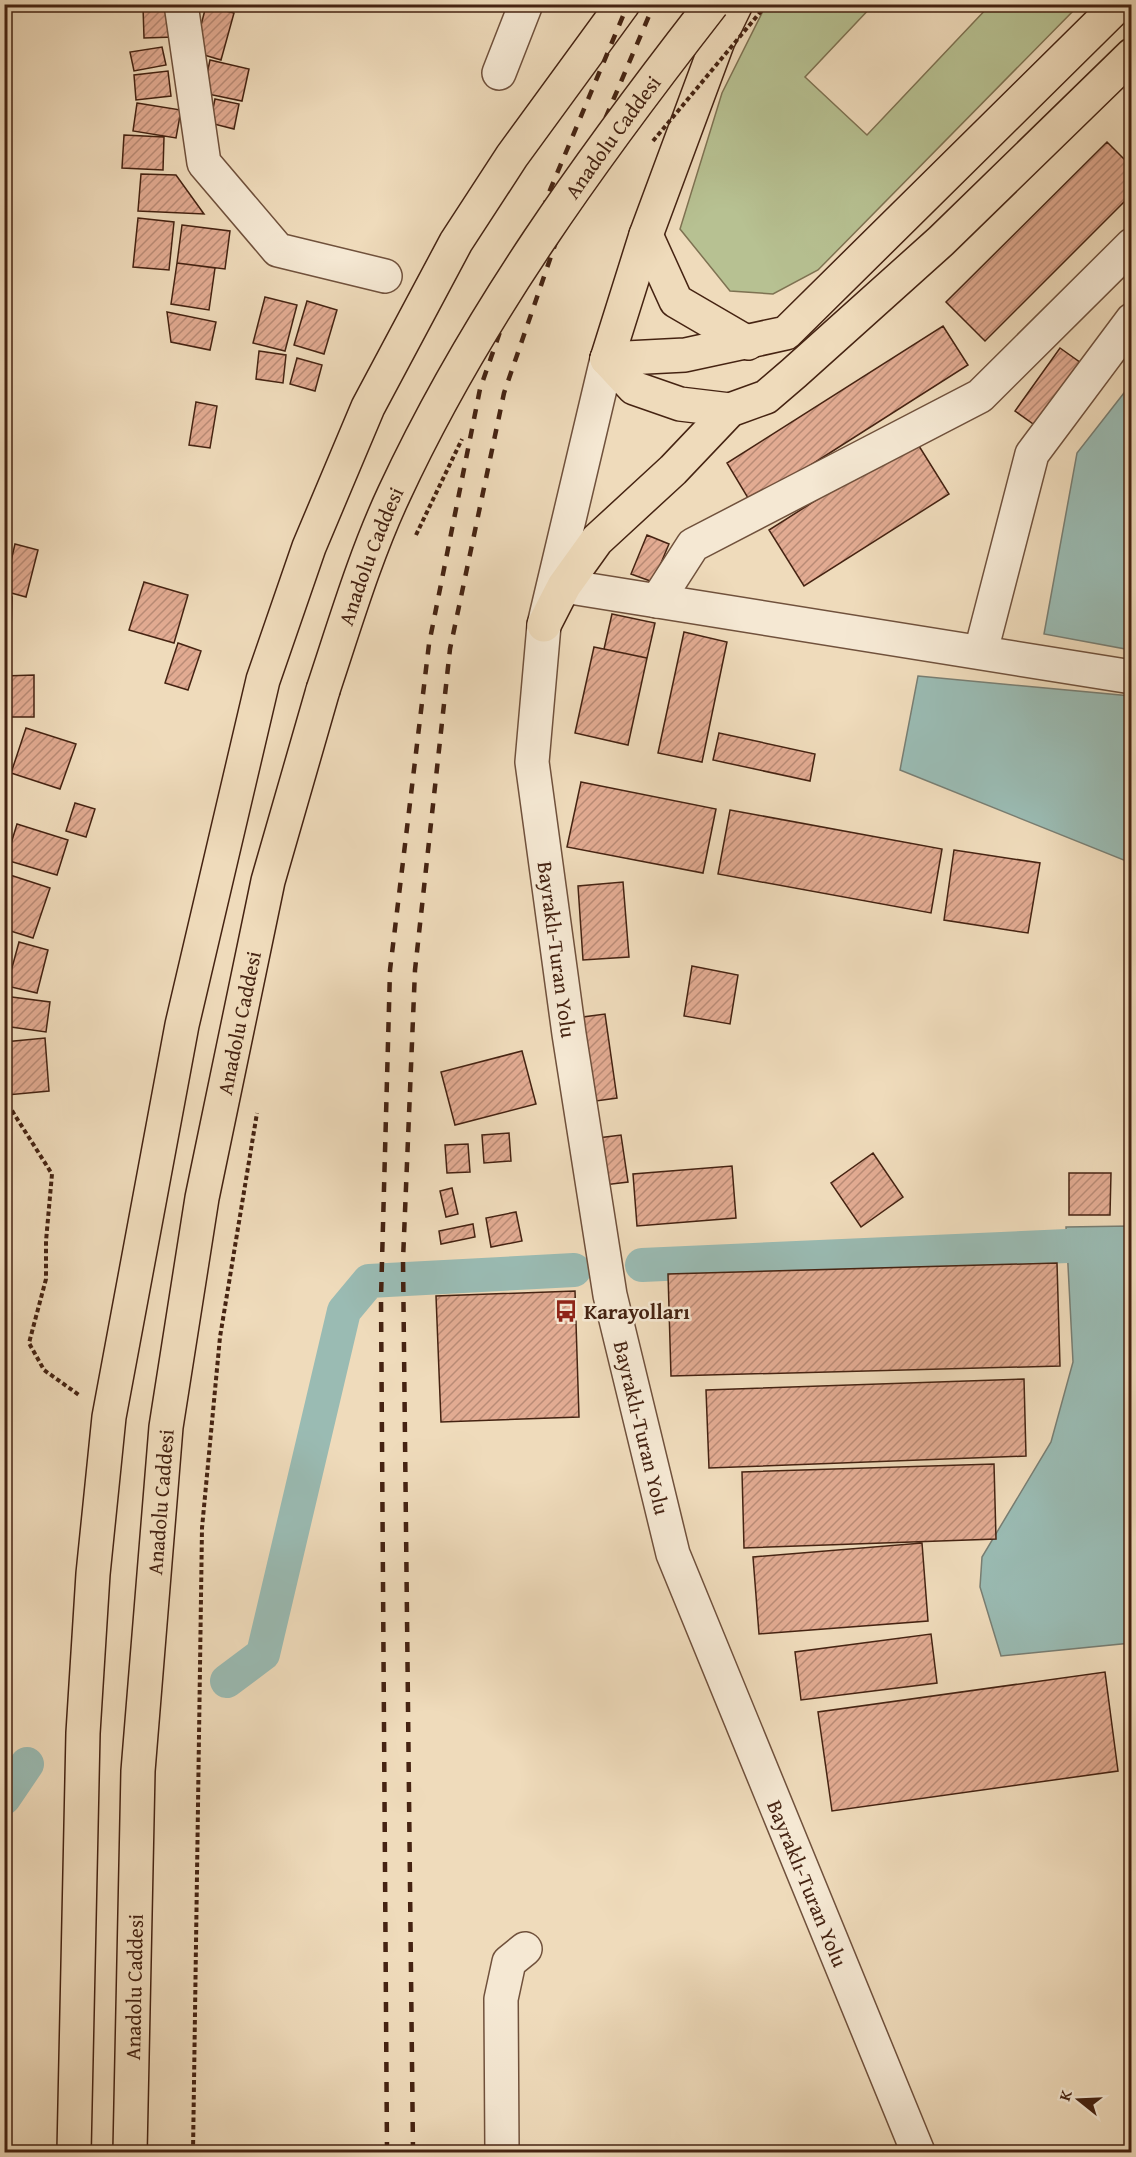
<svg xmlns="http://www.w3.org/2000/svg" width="1136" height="2157" font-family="'Gentium Book Plus',serif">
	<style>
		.grass { fill: #b7c192; stroke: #7e7252; stroke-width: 1.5 }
		.water { fill: #9abbb3; stroke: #787e73; stroke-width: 1.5 }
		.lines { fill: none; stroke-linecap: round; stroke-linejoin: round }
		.canal { stroke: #9abbb3; stroke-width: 34 }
		.building { fill: url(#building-hatch); stroke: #452312; stroke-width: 1.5 }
		.minor-casing { stroke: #70513c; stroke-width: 36 }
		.major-casing { stroke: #452312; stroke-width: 36 }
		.highway-casing { stroke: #452312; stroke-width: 36 }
		.path { stroke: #452312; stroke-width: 4; stroke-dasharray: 4.5 3; stroke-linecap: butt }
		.minor { stroke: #f5e8d3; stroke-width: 33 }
		.major { stroke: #efdbbb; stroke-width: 33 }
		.highway { stroke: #efdbbb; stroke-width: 33 }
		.rail { stroke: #452312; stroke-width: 4.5; stroke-dasharray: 10 10; stroke-linecap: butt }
		.highway-bridge-casing { stroke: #452312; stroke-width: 36; stroke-linecap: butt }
		.path-bridge { stroke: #452312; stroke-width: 4; stroke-dasharray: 4.5 3; stroke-linecap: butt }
		.highway-bridge { stroke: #efdbbb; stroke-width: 33 }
		.labels { text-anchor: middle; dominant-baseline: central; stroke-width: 5; stroke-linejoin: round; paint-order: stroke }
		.street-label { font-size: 21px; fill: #452312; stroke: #f5e8d3 }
		.poi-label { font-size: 21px; font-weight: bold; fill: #452312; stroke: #f5e8d3; text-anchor: start }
	</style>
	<defs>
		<pattern id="building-hatch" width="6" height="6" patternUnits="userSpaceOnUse" patternTransform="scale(1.5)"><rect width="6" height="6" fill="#e2ab92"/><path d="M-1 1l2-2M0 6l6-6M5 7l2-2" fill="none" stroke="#b98b76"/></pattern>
	</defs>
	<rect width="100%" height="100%" fill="#efdbbb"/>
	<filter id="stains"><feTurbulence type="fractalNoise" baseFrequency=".00333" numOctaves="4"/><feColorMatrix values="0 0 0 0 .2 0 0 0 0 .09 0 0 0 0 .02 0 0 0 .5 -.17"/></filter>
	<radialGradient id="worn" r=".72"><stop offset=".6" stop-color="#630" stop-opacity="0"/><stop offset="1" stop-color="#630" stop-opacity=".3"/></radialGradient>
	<path class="grass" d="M766,5H873L805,77L867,135L990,5H1079L818,270L773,294L730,291L680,229L722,93Z"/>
	<path class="water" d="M1131,384V650L1044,634L1077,453Z
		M918,676L1131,696V863L900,770Z
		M1131,1226V1643L1001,1656L980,1587L982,1557L1051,1442L1073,1362L1066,1227Z"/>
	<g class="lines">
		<path class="canal" d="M642,1265L1067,1246
			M227,1681L263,1654L344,1311L369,1281L574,1270
			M4,1798L27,1764"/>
	</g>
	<path class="building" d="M172,5L174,37L144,38L143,7Z
		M206,6L234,13L221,60L194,52Z
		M162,47L166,65L134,71L130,52Z
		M210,60L249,69L242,101L203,93Z
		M168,71L171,96L136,100L134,75Z
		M215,99L239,104L234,129L210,123Z
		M137,103L181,110L176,138L133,131Z
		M124,135L164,137L163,170L122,168Z
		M1107,142L1132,167V194L985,341L946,302Z
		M141,174L176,175L204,214L138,211Z
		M138,218L174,222L169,270L133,267Z
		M182,225L230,231L225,269L177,263Z
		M177,263L215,268L209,310L171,304Z
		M265,297L297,305L285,351L253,343Z
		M307,301L337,310L324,354L294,345Z
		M167,312L216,322L210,350L171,342Z
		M943,326L968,365L751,503L727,463Z
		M1060,348L1081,363L1036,426L1015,411Z
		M259,351L286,355L283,383L256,379Z
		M297,358L322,365L315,391L290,384Z
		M196,402L217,406L210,448L189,445Z
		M914,438L949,494L804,586L769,530Z
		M4,462L11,529L4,530Z
		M647,535L669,544L653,582L631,574Z
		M15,544L38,550L26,597L4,591Z
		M144,582L188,595L174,643L129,630Z
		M4,597H12L11,633H4Z
		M612,614L655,623L647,658L604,649Z
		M684,632L727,642L702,762L658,753Z
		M178,643L201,651L188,690L165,683Z
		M594,647L647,658L628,745L575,733Z
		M34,675V717H4V676Z
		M26,728L76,744L60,789L11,773Z
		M719,733L815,754L810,781L713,760Z
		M581,782L716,809L703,873L567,847Z
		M75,803L95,809L86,837L66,831Z
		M730,810L942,849L931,913L718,874Z
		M17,824L68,840L57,875L6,860Z
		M954,850L1040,863L1028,933L944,920Z
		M4,873L50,888L33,938L4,929Z
		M623,882L629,957L583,960L578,886Z
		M19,942L48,950L37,993L7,986Z
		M692,966L738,975L730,1024L684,1016Z
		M4,996L50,1002L46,1032L4,1026Z
		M605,1014L617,1098L596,1101L583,1017Z
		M45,1038L49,1091L7,1095L4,1042Z
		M522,1051L536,1104L455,1125L441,1072Z
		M509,1133L511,1161L484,1163L482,1135Z
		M621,1135L628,1182L604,1185L598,1138Z
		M468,1144L470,1172L447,1173L445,1145Z
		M873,1153L903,1197L861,1227L831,1183Z
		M732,1166L736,1218L637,1226L633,1174Z
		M1069,1173H1111L1110,1215H1069Z
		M452,1188L458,1214L446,1217L440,1191Z
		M516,1212L522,1241L491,1247L486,1218Z
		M473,1224L475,1237L441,1244L439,1231Z
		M1057,1263L1060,1366L671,1376L668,1274Z
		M575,1291L579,1417L441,1422L436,1296Z
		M1024,1379L1026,1456L709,1468L706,1390Z
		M994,1464L996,1539L744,1548L742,1472Z
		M922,1543L928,1621L759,1634L753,1557Z
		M931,1634L937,1683L801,1700L795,1652Z
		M1105,1672L1118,1771L832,1811L818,1712Z"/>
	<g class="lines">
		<g class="minor-casing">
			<g id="minor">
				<path d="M181,4L204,163L278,250L385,276"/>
				<path d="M499,73L526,4"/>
				<path id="s1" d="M607,359L544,625L532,762L569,1034L610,1295L673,1554L918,2152"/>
				<path d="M564,586L1132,677"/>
				<path d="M657,601L693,545L980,396L1132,245"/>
				<path d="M981,651L1032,454L1132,320"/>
				<path d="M502,2152L501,1999L509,1962L525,1949"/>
			</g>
		</g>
		<g class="major-casing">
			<path id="major" d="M607,359L646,235L718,41L736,4"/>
		</g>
		<g class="highway-casing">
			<g id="highway">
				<path d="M646,235L676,301L748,343"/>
				<path d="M607,359L685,355L786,333L1119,4"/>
				<path d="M607,359L634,388L680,404L730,410"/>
				<path d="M544,625L564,586L597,540L673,470L730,410L766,397L794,373L941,241L1132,55"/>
				<path d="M74,2152L83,1733L93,1574L109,1417L182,1025L263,680L309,547L368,407L456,242L512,156L623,4"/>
				<path id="s2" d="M130,2152L138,1771L166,1427L202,1198L268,881L323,690"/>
			</g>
		</g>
		<path class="path" d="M4,1098L52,1174L46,1241V1279L29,1343L44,1370L79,1395
			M193,2152L202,1528L220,1337L257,1113"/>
		<use href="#minor" class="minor"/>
		<use href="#major" class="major"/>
		<use href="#highway" class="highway"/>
		<path class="rail" d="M387,2152L381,1298L390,970L429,644L480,389L548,195L628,4
			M413,2152L403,1260L415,970L450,649L504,393L569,204L654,4"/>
		<g class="highway-bridge-casing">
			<g id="highway-bridge">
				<path id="s3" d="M323,690C345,624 365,556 394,494C476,317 592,158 712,4"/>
			</g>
		</g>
		<path class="path-bridge" d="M653,141L767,4
			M416,535L462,439"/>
		<use href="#highway-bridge" class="highway-bridge"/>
	</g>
	<defs>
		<g id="bus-bare" transform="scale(1.8)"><path d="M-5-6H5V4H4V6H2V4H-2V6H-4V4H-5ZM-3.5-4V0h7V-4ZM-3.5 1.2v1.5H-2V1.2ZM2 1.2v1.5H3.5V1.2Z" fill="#8f2418" stroke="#f5e8d3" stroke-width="2.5" paint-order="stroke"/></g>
	</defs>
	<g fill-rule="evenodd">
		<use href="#bus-bare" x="566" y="1311"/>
	</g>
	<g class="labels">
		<g class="street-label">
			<text stroke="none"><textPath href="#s3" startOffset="628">Anadolu Caddesi</textPath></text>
			<text stroke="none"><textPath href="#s3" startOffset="142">Anadolu Caddesi</textPath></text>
			<text stroke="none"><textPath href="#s1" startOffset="600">Bayraklı-Turan Yolu</textPath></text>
			<text stroke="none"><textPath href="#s2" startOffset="1137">Anadolu Caddesi</textPath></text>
			<text stroke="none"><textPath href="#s1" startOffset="1086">Bayraklı-Turan Yolu</textPath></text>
			<text stroke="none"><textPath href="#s2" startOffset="651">Anadolu Caddesi</textPath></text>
			<text stroke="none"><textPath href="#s1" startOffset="1572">Bayraklı-Turan Yolu</textPath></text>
			<text stroke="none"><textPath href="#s2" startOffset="165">Anadolu Caddesi</textPath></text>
		</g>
		<g class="poi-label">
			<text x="584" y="1311">Karayolları</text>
		</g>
	</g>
	<rect width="1136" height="2157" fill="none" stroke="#efdbbb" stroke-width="24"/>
	<rect x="6" y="6" width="1124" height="2145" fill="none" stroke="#452312" stroke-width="3"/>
	<rect x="12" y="12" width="1112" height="2133" fill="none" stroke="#452312" stroke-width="1.5"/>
	<g transform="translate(1079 2100) rotate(288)" stroke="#f5e8d3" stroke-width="4.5" paint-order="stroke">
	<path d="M0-4.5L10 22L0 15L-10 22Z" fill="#452312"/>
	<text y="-9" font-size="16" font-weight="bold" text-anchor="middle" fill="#452312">K</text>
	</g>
	<rect width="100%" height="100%" filter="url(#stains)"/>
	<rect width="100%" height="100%" fill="url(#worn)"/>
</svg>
